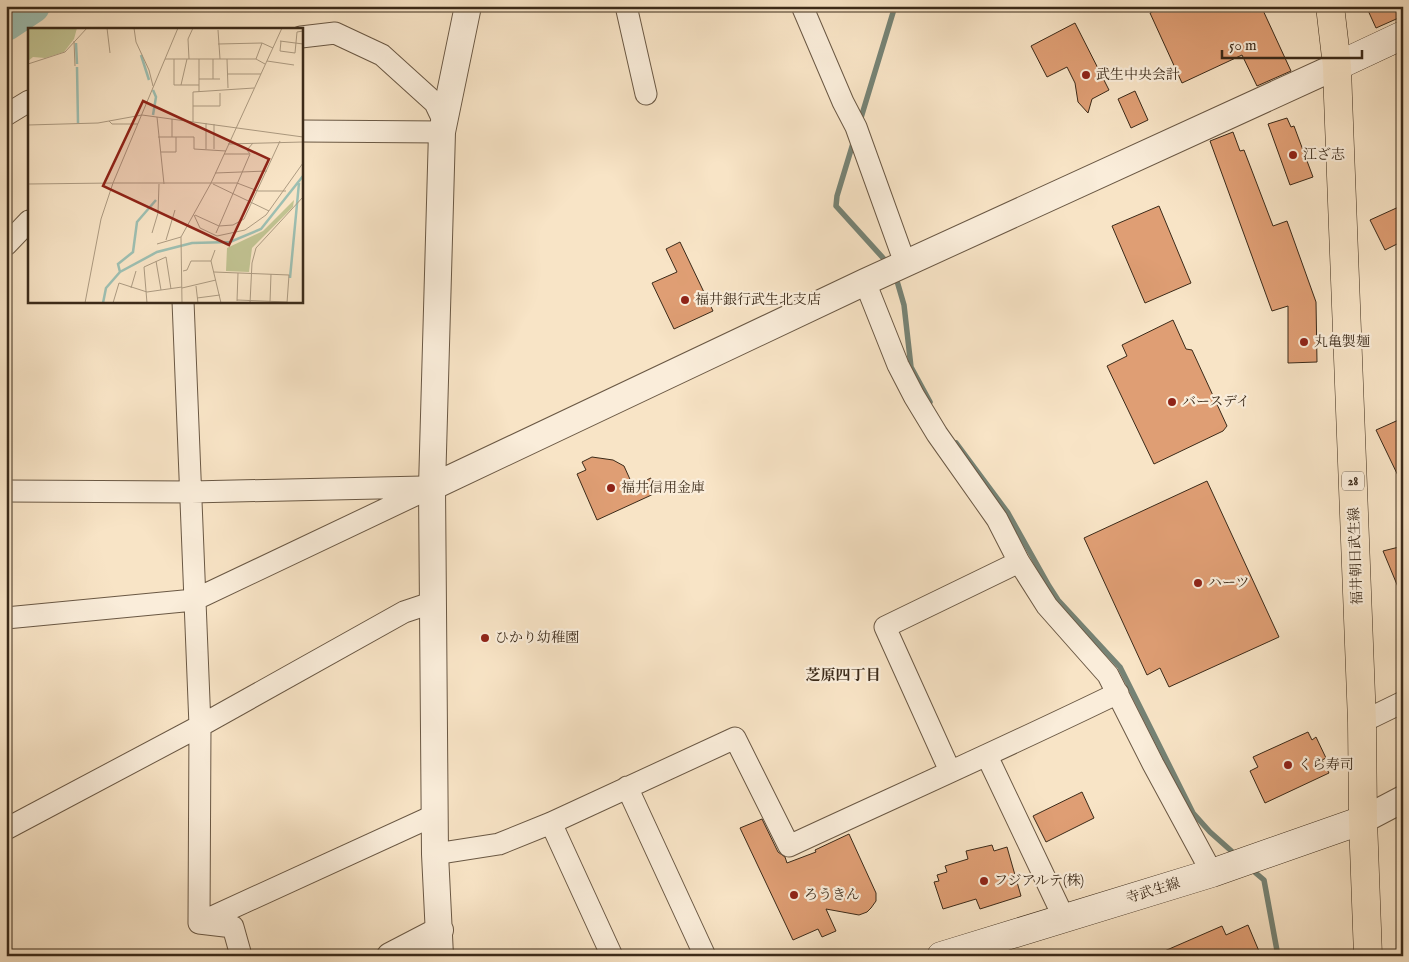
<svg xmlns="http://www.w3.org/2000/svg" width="1409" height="962" font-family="'IM FELL English','Noto Serif JP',serif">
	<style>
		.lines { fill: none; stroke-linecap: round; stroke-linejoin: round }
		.stream { stroke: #768375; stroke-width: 5.5 }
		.river { stroke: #9dbfb2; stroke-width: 34 }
		.building { fill: #df9e74; stroke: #3b2a19 }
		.minor-casing { stroke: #6a5844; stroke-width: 23 }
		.tertiary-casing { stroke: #6a5844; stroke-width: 28 }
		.secondary-casing { stroke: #3b2a19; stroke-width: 29 }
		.primary-casing { stroke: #3b2a19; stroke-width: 29 }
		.minor { stroke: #faedda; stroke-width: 21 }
		.tertiary { stroke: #faedda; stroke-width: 26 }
		.secondary { stroke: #faedda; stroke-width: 28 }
		.primary { stroke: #f8e4c6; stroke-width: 28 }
		.poi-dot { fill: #8f2418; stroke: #faedda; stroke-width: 2 }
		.labels { text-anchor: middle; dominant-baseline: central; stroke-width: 4.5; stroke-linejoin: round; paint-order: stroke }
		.shield { fill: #faedda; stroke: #746453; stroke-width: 1 }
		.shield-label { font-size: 12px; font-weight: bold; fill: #3b2a19 }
		.poi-label { font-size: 14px; fill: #3b2a19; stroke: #faedda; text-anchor: start }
		.street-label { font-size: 14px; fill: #3b2a19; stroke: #faedda }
		.neighbourhood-label { font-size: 15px; font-weight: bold; fill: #3b2a19; stroke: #faedda }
		.inset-river { fill: none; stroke: #9dbfb2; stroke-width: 2.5 }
		.inset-road { fill: none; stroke: #ac9a81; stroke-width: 1 }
		.view { fill: #8f2418; fill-opacity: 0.15; stroke: #8f2418; stroke-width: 2.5 }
		.inset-edge { fill: none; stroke: #3b2a19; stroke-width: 2.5 }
	</style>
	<rect width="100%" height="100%" fill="#f8e4c6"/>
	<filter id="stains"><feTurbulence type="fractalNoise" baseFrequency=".004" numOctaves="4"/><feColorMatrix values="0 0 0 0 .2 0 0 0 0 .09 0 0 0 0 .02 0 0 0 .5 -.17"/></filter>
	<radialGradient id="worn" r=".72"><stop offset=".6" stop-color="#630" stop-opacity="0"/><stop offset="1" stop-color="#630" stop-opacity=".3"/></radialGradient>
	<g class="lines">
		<path class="stream" d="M860,121L895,6
			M854,140L837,196L836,206L884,259L888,265
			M894,275L897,281L904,305L911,367L930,402
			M956,443L1008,513L1049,586L1058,600L1120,667L1193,813L1210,832L1237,856
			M1251,869L1264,880L1278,956"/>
		<path class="river" d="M6,24L33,6"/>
	</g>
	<path class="building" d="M1163,6H1261L1291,71L1257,86L1242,55L1182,83L1150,13Z
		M1366,6H1403V16L1376,28Z
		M1075,23L1109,90L1092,99L1088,113L1078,102L1075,83L1067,67L1047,77L1031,46Z
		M1135,91L1148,120L1131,128L1118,99Z
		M1287,118L1291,127L1294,126L1313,177L1290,185L1268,124Z
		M1233,132L1240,151L1244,150L1273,226L1287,221L1316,302L1317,362L1288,363V306L1272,311L1210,141Z
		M1403,205V241L1385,250L1370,220Z
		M1159,206L1191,283L1145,303L1112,226Z
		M680,242L713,311L674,329L652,283L677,272L666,249Z
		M1173,320L1186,349L1192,350L1227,426L1223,431L1154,464L1107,366L1127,356L1122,345Z
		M1403,418V486L1376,430Z
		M592,457L613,460L624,466L633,486L651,478L658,492L597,520L577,474L586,470L582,462Z
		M1207,481L1279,637L1169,687L1160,668L1147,675L1084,538Z
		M1403,546V599L1383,551Z
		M1308,732L1312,740L1316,737L1326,758L1322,760L1329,773L1265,803L1250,771L1258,767L1253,757Z
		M1082,792L1094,818L1046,842L1033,816Z
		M762,819L778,852L785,857L787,863L816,852L815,850L849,834L876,893V901L871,908L867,912L859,915L826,909L836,931L822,937L818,929L793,940L740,828Z
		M992,845L994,851L1007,847L1021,896L980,909L976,899L943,909L934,882L939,881L937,875L947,872L945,866L968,859L966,851Z
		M1248,925L1261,956H1153L1222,926L1226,935Z"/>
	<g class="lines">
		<g class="minor-casing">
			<path id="minor" d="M626,6L646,94
				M802,6L843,102L856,127L905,263
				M301,37L335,33L382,55L435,103L444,122
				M6,115L29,101
				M301,131L442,132
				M6,245L29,221
				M865,282L898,365L914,396L937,434L997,519L1019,562L1047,606L1108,675L1153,764L1212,873
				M183,301L200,726L199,923L233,927L240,952L239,956
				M6,491L191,492L423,487
				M6,618L194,600L432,487
				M1362,722L1403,702
				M987,756L1064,918
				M950,771L885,627L1019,562
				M627,787L705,956
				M551,823L612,956
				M6,829L200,726L404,612L434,602
				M435,854L499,844L551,823L735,738L789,846C899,795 1009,746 1118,693
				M199,923L435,815"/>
		</g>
		<g class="tertiary-casing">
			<path id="tertiary" d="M432,487L865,282L1337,66
				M1363,820L1403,799
				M390,956L440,930
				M440,956L435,854L432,487L442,132L468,6"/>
		</g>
		<g class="secondary-casing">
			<path id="secondary" d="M1337,66L1403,35
				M941,956L1212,873L1363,820"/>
		</g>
		<g class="primary-casing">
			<path id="primary" d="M1330,6L1337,66L1338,97L1362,722L1363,820L1368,956"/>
		</g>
		<use href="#minor" class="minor"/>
		<use href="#tertiary" class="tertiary"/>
		<use href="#secondary" class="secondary"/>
		<use href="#primary" class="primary"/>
	</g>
	<g class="poi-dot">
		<circle cx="1086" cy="75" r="5"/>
		<circle cx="1293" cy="155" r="5"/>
		<circle cx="685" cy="300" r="5"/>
		<circle cx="1304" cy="342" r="5"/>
		<circle cx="1172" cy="402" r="5"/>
		<circle cx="611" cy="488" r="5"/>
		<circle cx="1198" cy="583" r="5"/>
		<circle cx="485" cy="638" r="5"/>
		<circle cx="1288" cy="765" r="5"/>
		<circle cx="984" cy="881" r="5"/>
		<circle cx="794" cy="895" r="5"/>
	</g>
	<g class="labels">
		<rect class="shield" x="1342" y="471.5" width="22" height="19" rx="4"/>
		<g class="shield-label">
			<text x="1353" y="481">28</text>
		</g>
		<g class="poi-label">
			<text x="1096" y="75">武生中央会計</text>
			<text x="1303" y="155">江ざ志</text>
			<text x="695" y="300">福井銀行武生北支店</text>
			<text x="1314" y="342">丸亀製麺</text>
			<text x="1182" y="402">バースデイ</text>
			<text x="621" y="488">福井信用金庫</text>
			<text x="1208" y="583">ハーツ</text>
			<text x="495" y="638">ひかり幼稚園</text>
			<text x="1298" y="765">くら寿司</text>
			<text x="994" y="881">フジアルテ(株)</text>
			<text x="804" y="895">ろうきん</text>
		</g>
		<g class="street-label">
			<text transform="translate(1356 556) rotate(-92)">福井朝日武生線</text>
			<text transform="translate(1153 891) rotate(-17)">寺武生線</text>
		</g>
		<g class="neighbourhood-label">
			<text x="843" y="675">芝原四丁目</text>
		</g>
	</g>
	<g transform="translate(28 28)">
		<rect width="275" height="275" fill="#f8e4c6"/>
		<path d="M0,0H49L46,11L36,24L17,30L5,29L0,33ZM266,172L265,179L224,220L221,244L198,243L199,220L235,203Z" fill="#c1c392"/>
		<path class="inset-river" d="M48,15L49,36M113,27L121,52M49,39L50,95M125,87L128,69L125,62M92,244L90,236L105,224L109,194L128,172M262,250L271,155M75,275L78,260L92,244L129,224L164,215L202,214L233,201L275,148"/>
		<path class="inset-road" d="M79,0L82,25M106,0L108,14L121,42L125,58M183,0H200M208,0H235M190,2L192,31M46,13L47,38M252,13L275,16M253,13L252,23L267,25L269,4L275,3M190,16L234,15M137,31H228L237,36M146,31V57H171M161,31L160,11L165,0M171,31V64M199,31L200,60M228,31L234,15L245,20M239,33L266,37M0,36L37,24L59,0M199,46H233M171,51H192M185,51V31M153,57L159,31M165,78H192V65M114,87L275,109M129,89L136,156M144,91V109M81,93L84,96H110M165,94V64L226,60M178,95V121M0,97L70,95L114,87M130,109H166V121L198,123M200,116L275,114M186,121V96M133,124H148V109M196,126H221M187,145L239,143M85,155H209L230,163H258M0,156L85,155M185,156L241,183M166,187L172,200L189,208L217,202L238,187L275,135M167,187L191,198L205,197L216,191L252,113M124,205L130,185L131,156M188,205L222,126L219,122L225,115M138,212L147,182M129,216L153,209M187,222L183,233L193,275M128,233L133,262M155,243L159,242L163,233H183M186,244L261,247L259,275M168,258L170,275M103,260L108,243M154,260L188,252M169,270L192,267M209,272L259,274M209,273L210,245M242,274L243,246M57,275L73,191L85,155L150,0M85,275L91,255L119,264L154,259M119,275L116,239L138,229L143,261M154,275L153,209L183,155L254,0M222,275L224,235L228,220L275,169"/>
		<path class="view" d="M115,73L241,131L201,217L75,158Z"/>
		<rect width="275" height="275" class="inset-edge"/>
	</g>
	<rect width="1409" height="962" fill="none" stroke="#f8e4c6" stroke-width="25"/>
	<rect x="8" y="8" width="1394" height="947" fill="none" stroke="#3b2a19" stroke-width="2.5"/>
	<rect x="12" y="12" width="1384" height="937" fill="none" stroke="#3b2a19"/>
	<path d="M1222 50v8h140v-8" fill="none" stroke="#3b2a19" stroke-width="2.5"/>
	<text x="1229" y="50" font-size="15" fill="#3b2a19" stroke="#faedda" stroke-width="4" paint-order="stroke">50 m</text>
	<rect width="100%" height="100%" filter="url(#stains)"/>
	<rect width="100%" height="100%" fill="url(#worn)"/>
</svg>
